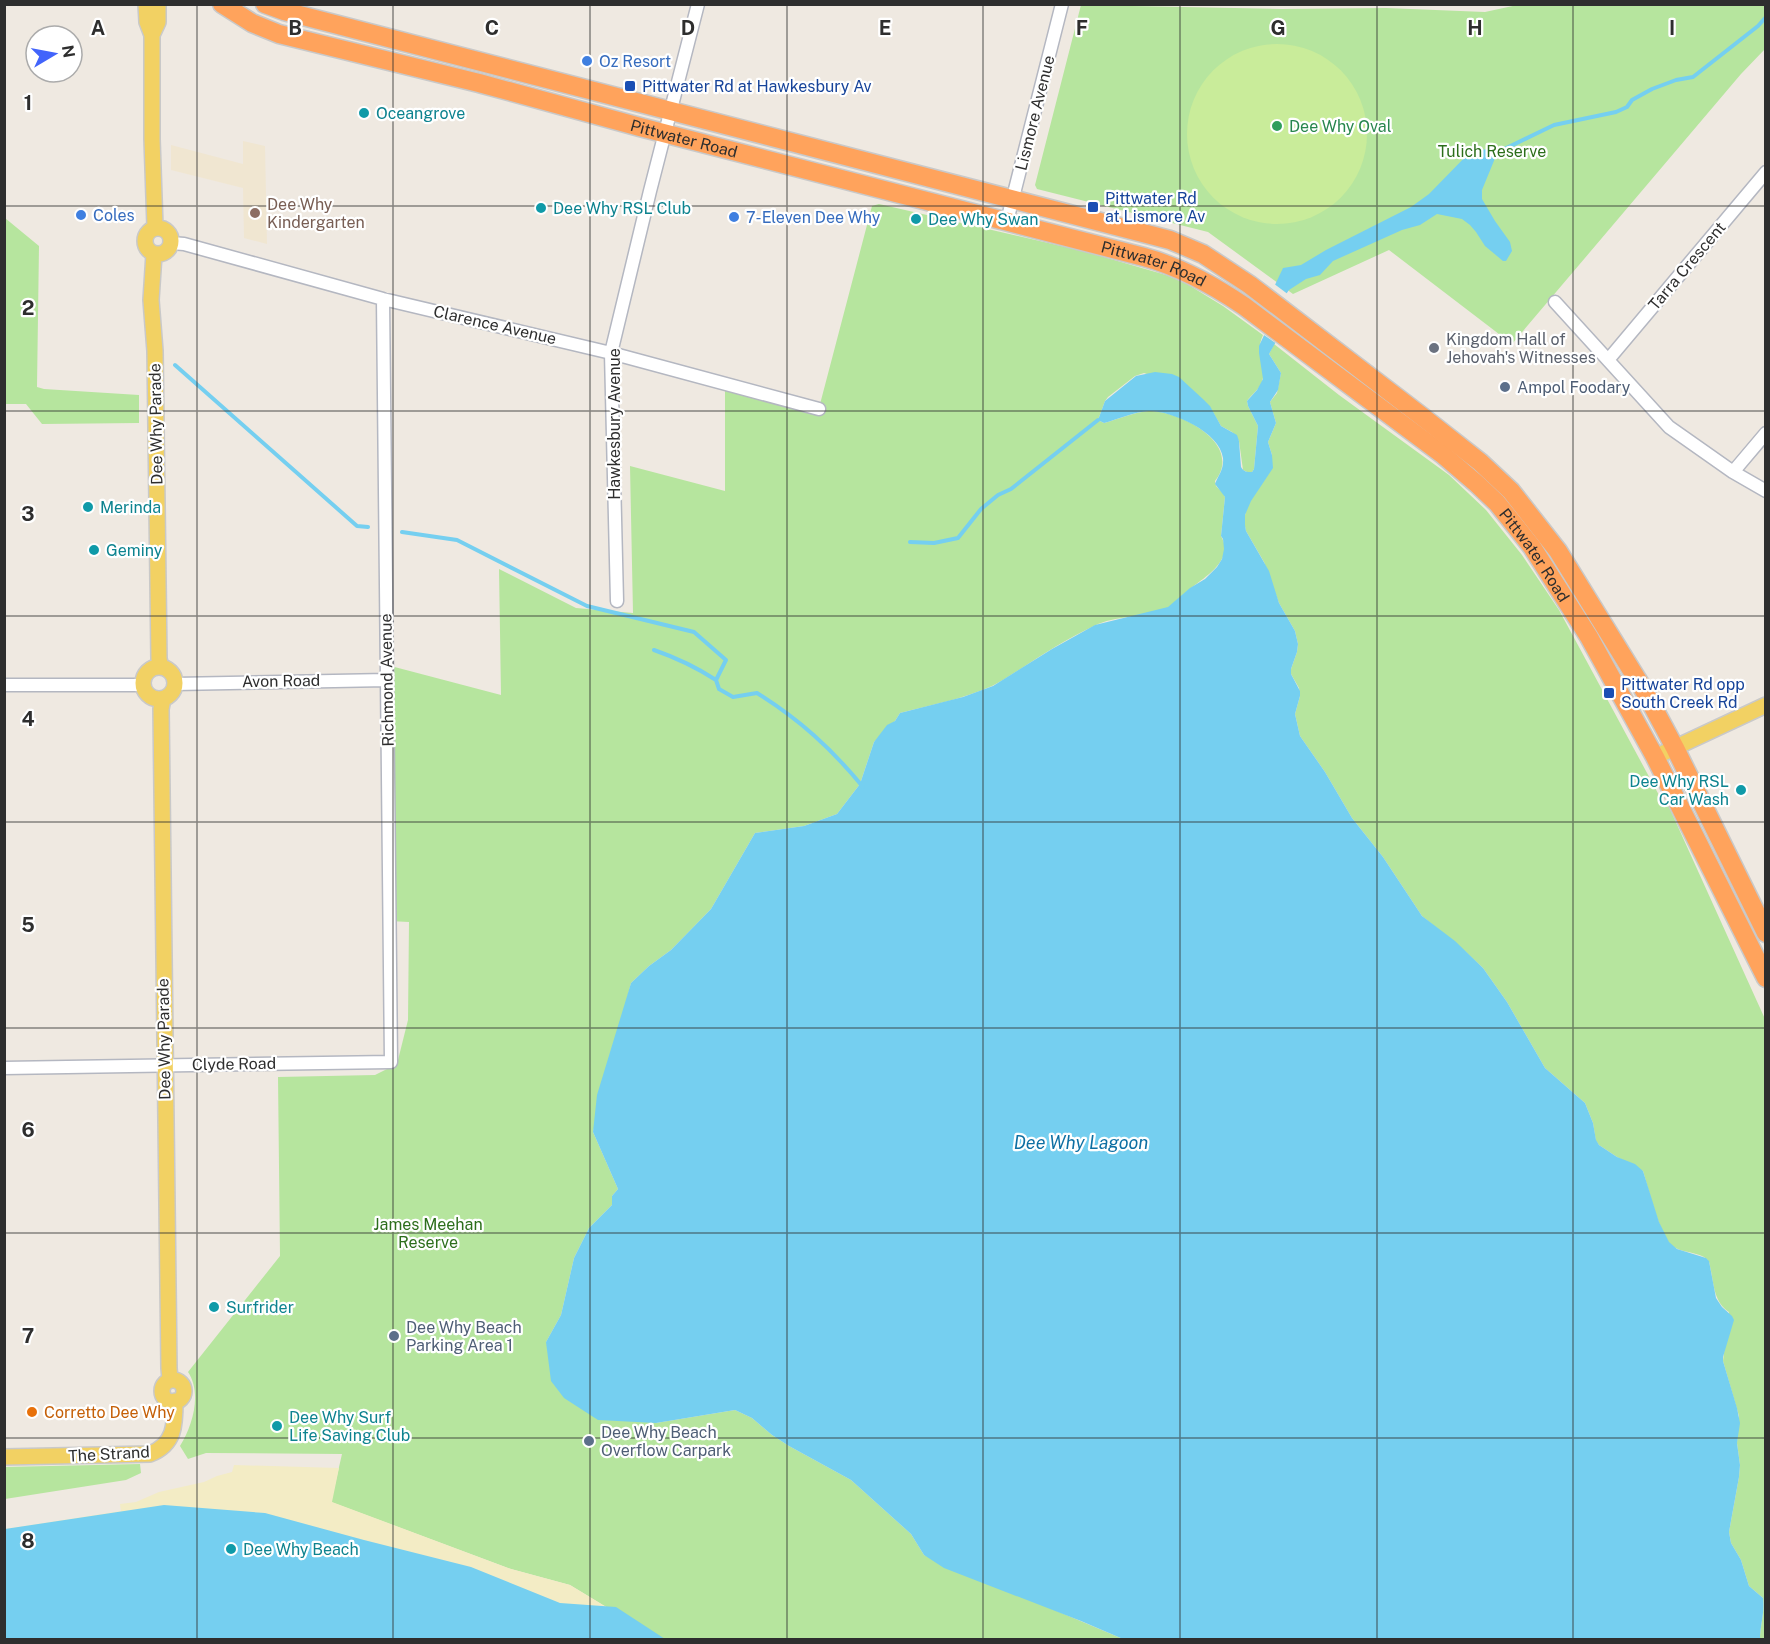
<svg xmlns="http://www.w3.org/2000/svg" width="1770" height="1644" font-family="'Public Sans',sans-serif">
	<style>
		.education { fill: #f0e6d1 }
		.green { fill: #b6e59e }
		.sand { fill: #f3ecc5 }
		.pitch { fill: #c9ec9a }
		.water { fill: #75cff0 }
		.pier { fill: #efe9e1 }
		.lines { fill: none; stroke-linecap: round; stroke-linejoin: round }
		.stream { stroke: #75cff0; stroke-width: 4 }
		.minor-casing { stroke: #b4b7c1; stroke-width: 15 }
		.major-casing { stroke: #c9c9c9; stroke-width: 18 }
		.highway-casing { stroke: #c9c9c9; stroke-width: 21 }
		.minor { stroke: #fff; stroke-width: 12 }
		.major { stroke: #f2d163; stroke-width: 15 }
		.highway { stroke: #ffa35c; stroke-width: 18 }
		.grid { fill: none; stroke: #2e2e2e; stroke-width: 1.5; stroke-opacity: 0.55 }
		.shop-dot { fill: #3f7fe0; stroke: #fff; stroke-width: 2 }
		.transit-dot { fill: #1a4fb4; stroke: #fff; stroke-width: 2 }
		.culture-dot { fill: #0f9aa8; stroke: #fff; stroke-width: 2 }
		.leisure-dot { fill: #2e9e5b; stroke: #fff; stroke-width: 2 }
		.education-dot { fill: #8d6e63; stroke: #fff; stroke-width: 2 }
		.worship-dot { fill: #6b7280; stroke: #fff; stroke-width: 2 }
		.service-dot { fill: #5c6f8a; stroke: #fff; stroke-width: 2 }
		.food-dot { fill: #e8710a; stroke: #fff; stroke-width: 2 }
		.labels { text-anchor: middle; dominant-baseline: central; stroke-width: 4.5; stroke-linejoin: round; paint-order: stroke }
		.shop-label { font-size: 16px; fill: #366cbe; stroke: #fff; text-anchor: start }
		.transit-label { font-size: 16px; fill: #164399; stroke: #fff; text-anchor: start }
		.culture-label { font-size: 16px; fill: #0d838f; stroke: #fff; text-anchor: start }
		.street-label { font-size: 16px; fill: #2e2e2e; stroke: #fff }
		.leisure-label { font-size: 16px; fill: #27864d; stroke: #fff; text-anchor: start }
		.park-label { font-size: 16px; fill: #2c6e1b; stroke: #fff }
		.education-label { font-size: 16px; fill: #785e54; stroke: #fff; text-anchor: start }
		.worship-label { font-size: 16px; fill: #5b616d; stroke: #fff; text-anchor: start }
		.service-label { font-size: 16px; fill: #4e5e75; stroke: #fff; text-anchor: start }
		.food-label { font-size: 16px; fill: #c56008; stroke: #fff; text-anchor: start }
		.water-label { font-size: 18px; font-style: italic; fill: #0d6fa3; stroke: #fff }
		.grid-label { font-size: 20px; text-anchor: middle; font-weight: bold; fill: #2e2e2e; stroke: #fff; stroke-width: 4.5; stroke-linejoin: round; paint-order: stroke }
	</style>
	<rect width="100%" height="100%" fill="#efe9e1"/>
	<path class="education" d="M243,141L265,146L267,244L244,238L243,188L171,170V145L243,164Z"/>
	<path class="green" d="M1522,4L1765,5V49L1741,74L1512,344L1389,250L1293,294L1208,232L1037,189L1035,185L1081,5L1281,9L1386,8L1485,12Z
		M879,204L1083,251L1166,275L1187,284L1223,306L1263,335C1254,354 1267,368 1262,382C1258,391 1252,394 1247,401L1248,406L1258,426L1254,469L1252,472H1247L1243,470L1239,441L1232,432L1221,426L1210,407L1191,389L1144,373L1135,376L1108,397L1105,401L1098,420L1104,423C1119,419 1134,412 1149,411C1181,411 1244,444 1215,481L1216,486L1223,493L1225,497L1221,536C1235,560 1205,577 1190,589C1181,595 1175,605 1165,609C1142,618 1116,615 1094,626C1068,638 1043,654 1019,670C1010,675 1001,682 992,686C963,699 931,705 900,713L895,721L874,742L860,784L837,814L804,826L755,833L711,909L671,950L649,966L631,983L593,1132L618,1189L612,1196V1205L589,1228L574,1258L561,1315L546,1342L656,1423L735,1410L752,1418L772,1435L789,1446L851,1480L911,1534L924,1555L1123,1639H659L570,1585L511,1569L331,1502L342,1454L206,1453L188,1459L180,1446C193,1425 202,1393 188,1372L280,1256L278,1077L375,1075L397,1064L408,1020L409,922L389,921L387,665L501,695L499,569L576,608L633,613L630,466L725,491V384L819,408L872,206Z
		M5,218L39,246L37,387L44,389L139,395V423L42,424L26,404H5Z
		M1274,344L1339,395L1449,475L1486,510L1522,555L1559,610L1660,797L1669,807L1765,1019V1639H1760C1760,1626 1765,1612 1763,1598L1749,1586L1741,1560L1731,1543L1729,1532L1739,1477L1740,1465L1737,1443L1739,1416L1723,1361L1729,1312C1715,1303 1714,1287 1711,1271C1710,1268 1710,1264 1709,1262C1703,1251 1681,1254 1671,1245C1660,1235 1648,1187 1643,1171L1617,1157L1599,1145L1596,1141L1593,1123L1585,1103L1545,1068L1507,1002L1483,968L1467,953L1422,916L1383,857L1352,818L1325,772L1300,736L1295,714L1300,696L1299,688L1291,674V669L1297,652L1298,644L1295,631L1279,603L1264,562L1246,531L1244,521L1246,510L1272,455L1268,442L1276,423L1270,402L1277,393L1281,373L1269,354Z
		M140,1464L141,1473L126,1480L5,1499V1467Z"/>
	<path class="sand" d="M234,1465L339,1468L332,1502L511,1569L570,1585L659,1639L5,1529L121,1511L120,1504L136,1502L159,1492L204,1482L217,1476L232,1472Z"/>
	<path class="pitch" d="M1187 134a90 90 0 1 1 180 0a90 90 0 1 1-180 0Z"/>
	<path class="water" d="M1487,149L1498,151L1482,190V199L1495,221L1510,242L1512,251L1506,261H1503L1485,246L1476,232L1470,225L1462,219L1437,214L1420,225L1402,230L1333,261L1320,275L1306,279L1289,290L1284,297L1277,340L1269,354L1281,373L1278,390L1270,402L1276,423L1268,442L1272,455L1273,468L1251,501L1245,515V525L1246,531L1269,571L1279,603L1295,631L1298,644L1297,652L1291,669V674L1300,691V696L1295,714L1300,736L1325,772L1352,818L1383,857L1422,916L1455,941L1483,968L1507,1002L1545,1068L1585,1103L1593,1123L1596,1140L1599,1145L1617,1157L1635,1164L1643,1171L1659,1222L1669,1242L1677,1249L1706,1258L1709,1261L1716,1298L1722,1307L1732,1316L1734,1320L1723,1357V1361L1737,1408L1740,1423L1737,1443L1740,1465L1739,1477L1729,1532L1731,1543L1741,1560L1749,1586L1763,1598C1765,1612 1760,1626 1760,1639H1123L1081,1621L944,1568L924,1555L911,1534L851,1480L789,1446L772,1435L752,1418L735,1410L656,1423L598,1420L564,1398L551,1381L546,1342L561,1315L574,1258L589,1228L612,1205V1196L618,1189L593,1132L597,1095L631,983L649,966L671,950L711,909L755,833L804,826L837,814L860,784L874,742L887,725L895,721L900,713L963,697L993,686L1052,649L1095,625L1168,607L1190,588L1205,579L1217,567L1222,559L1224,549L1223,539L1221,536L1225,497L1215,484C1219,474 1224,469 1223,458C1220,432 1172,411 1149,411C1133,412 1119,419 1104,423L1098,420L1105,401L1136,376L1155,372L1172,374L1179,377L1204,400L1210,406L1221,426L1237,435L1239,441L1241,467C1244,472 1247,472 1252,472L1254,469L1258,426L1248,406L1247,401L1257,390L1263,379L1259,353V346L1266,331L1274,287L1283,268L1301,265L1326,250L1411,207L1429,194L1470,152Z
		M164,1505L265,1513L364,1540L471,1567L560,1603L616,1607L665,1639H5V1529Z"/>
	<path class="pier" d="M1273,283L1289,295L1280,316V333L1277,344L1261,333L1263,330V308L1269,289Z"/>
	<g class="lines">
		<path class="stream" d="M1494,154L1554,125L1616,112L1627,107L1632,100L1652,89L1676,80L1693,77L1758,26L1766,17
			M175,365L357,526L368,527
			M402,532L457,540L587,606L694,632L726,660L716,680L719,689L733,697L757,693C800,720 831,748 863,787
			M910,542L934,543L958,538L981,509L998,495L1011,489L1098,420
			M654,650C677,658 696,667 716,680"/>
		<g class="minor-casing">
			<path id="minor" d="M1007,221L1062,4
				M171,243L184,244L383,299L611,353L819,409
				M1555,302L1669,427L1733,472L1766,491
				M1608,360L1766,172
				M1733,472L1766,433
				M617,601L611,353L650,191L698,4
				M175,684L387,680
				M4,685H143
				M4,1068L391,1062L383,299"/>
		</g>
		<g class="major-casing">
			<path id="major" d="M146,4L147,22L152,35V139L155,227
				M152,35L158,22V4
				M145 241a13 13 0 1 1 26 0a13 13 0 1 1-26 0Z
				M154,254L151,300L155,351L159,659L161,667
				M143 683a16 16 0 1 1 32 0a16 16 0 1 1-32 0Z
				M163,699L161,709L169,1368L170,1380
				M1655,757L1766,705
				M162 1391a11 11 0 1 1 22 0a11 11 0 1 1-22 0Z
				M4,1457L150,1454C175,1444 175,1425 175,1401"/>
		</g>
		<g class="highway-casing">
			<g id="highway">
				<path id="s1" d="M222,4L252,23L279,34L479,83L640,127L1144,257C1181,267 1213,285 1244,306L1442,454L1477,484L1497,503L1532,547L1589,637L1655,757L1766,978"/>
				<path d="M265,4L284,11L1170,240L1203,254L1250,285L1424,418L1480,462L1511,491L1558,551L1645,692L1675,748L1766,933"/>
			</g>
		</g>
		<use href="#minor" class="minor"/>
		<use href="#major" class="major"/>
		<use href="#highway" class="highway"/>
	</g>
	<path class="grid" d="M197,4V1640M393,4V1640M590,4V1640M787,4V1640M983,4V1640M1180,4V1640M1377,4V1640M1573,4V1640M4,206H1766M4,411H1766M4,616H1766M4,822H1766M4,1028H1766M4,1233H1766M4,1438H1766"/>
	<g class="shop-dot">
		<circle cx="587" cy="61" r="6"/>
		<circle cx="81" cy="215" r="6"/>
		<circle cx="734" cy="217" r="6"/>
	</g>
	<g class="transit-dot">
		<rect x="624" y="80" width="12" height="12" rx="3"/>
		<rect x="1087" y="201" width="12" height="12" rx="3"/>
		<rect x="1603" y="687" width="12" height="12" rx="3"/>
	</g>
	<g class="culture-dot">
		<circle cx="364" cy="113" r="6"/>
		<circle cx="541" cy="208" r="6"/>
		<circle cx="916" cy="219" r="6"/>
		<circle cx="88" cy="507" r="6"/>
		<circle cx="94" cy="550" r="6"/>
		<circle cx="1741" cy="790" r="6"/>
		<circle cx="214" cy="1307" r="6"/>
		<circle cx="277" cy="1426" r="6"/>
		<circle cx="231" cy="1549" r="6"/>
	</g>
	<circle class="leisure-dot" cx="1277" cy="126" r="6"/>
	<circle class="education-dot" cx="255" cy="213" r="6"/>
	<circle class="worship-dot" cx="1434" cy="348" r="6"/>
	<g class="service-dot">
		<circle cx="1505" cy="387" r="6"/>
		<circle cx="394" cy="1336" r="6"/>
		<circle cx="589" cy="1441" r="6"/>
	</g>
	<circle class="food-dot" cx="32" cy="1412" r="6"/>
	<g class="labels">
		<g class="shop-label">
			<text x="599" y="61">Oz Resort</text>
			<text x="93" y="215">Coles</text>
			<text x="746" y="217">7-Eleven Dee Why</text>
		</g>
		<g class="transit-label">
			<text x="642" y="86">Pittwater Rd at Hawkesbury Av</text>
			<text x="1105" y="198">Pittwater Rd<tspan x="1105" dy="18">at Lismore Av</tspan></text>
			<text x="1621" y="684">Pittwater Rd opp<tspan x="1621" dy="18">South Creek Rd</tspan></text>
		</g>
		<g class="culture-label">
			<text x="376" y="113">Oceangrove</text>
			<text x="553" y="208">Dee Why RSL Club</text>
			<text x="928" y="219">Dee Why Swan</text>
			<text x="100" y="507">Merinda</text>
			<text x="106" y="550">Geminy</text>
			<text x="1729" y="781" text-anchor="end">Dee Why RSL<tspan x="1729" dy="18">Car Wash</tspan></text>
			<text x="226" y="1307">Surfrider</text>
			<text x="289" y="1417">Dee Why Surf<tspan x="289" dy="18">Life Saving Club</tspan></text>
			<text x="243" y="1549">Dee Why Beach</text>
		</g>
		<g class="street-label">
			<text transform="translate(1035 113) rotate(-76)">Lismore Avenue</text>
			<text stroke="none"><textPath href="#s1" startOffset="483">Pittwater Road</textPath></text>
			<text stroke="none"><textPath href="#s1" startOffset="969">Pittwater Road</textPath></text>
			<text transform="translate(1687 266) rotate(-50)">Tarra Crescent</text>
			<text transform="translate(495 325) rotate(13)">Clarence Avenue</text>
			<text transform="translate(156 424) rotate(-91)">Dee Why Parade</text>
			<text transform="translate(614 424) rotate(-90)">Hawkesbury Avenue</text>
			<text stroke="none"><textPath href="#s1" startOffset="1455">Pittwater Road</textPath></text>
			<text transform="translate(387 680) rotate(-91)">Richmond Avenue</text>
			<text transform="translate(281 681) rotate(-1)">Avon Road</text>
			<text transform="translate(164 1039) rotate(-91)">Dee Why Parade</text>
			<text transform="translate(234 1064) rotate(-1)">Clyde Road</text>
			<text transform="translate(109 1454) rotate(-3)">The Strand</text>
		</g>
		<g class="leisure-label">
			<text x="1289" y="126">Dee Why Oval</text>
		</g>
		<g class="park-label">
			<text x="1492" y="151">Tulich Reserve</text>
			<text x="428" y="1224">James Meehan<tspan x="428" dy="18">Reserve</tspan></text>
		</g>
		<g class="education-label">
			<text x="267" y="204">Dee Why<tspan x="267" dy="18">Kindergarten</tspan></text>
		</g>
		<g class="worship-label">
			<text x="1446" y="339">Kingdom Hall of<tspan x="1446" dy="18">Jehovah's Witnesses</tspan></text>
		</g>
		<g class="service-label">
			<text x="1517" y="387">Ampol Foodary</text>
			<text x="406" y="1327">Dee Why Beach<tspan x="406" dy="18">Parking Area 1</tspan></text>
			<text x="601" y="1432">Dee Why Beach<tspan x="601" dy="18">Overflow Carpark</tspan></text>
		</g>
		<g class="food-label">
			<text x="44" y="1412">Corretto Dee Why</text>
		</g>
		<g class="water-label">
			<text x="1081" y="1142">Dee Why Lagoon</text>
		</g>
	</g>
	<g class="grid-label">
		<text x="98" y="35">A</text>
		<text x="295" y="35">B</text>
		<text x="492" y="35">C</text>
		<text x="688" y="35">D</text>
		<text x="885" y="35">E</text>
		<text x="1082" y="35">F</text>
		<text x="1278" y="35">G</text>
		<text x="1475" y="35">H</text>
		<text x="1672" y="35">I</text>
		<text x="28" y="110">1</text>
		<text x="28" y="315">2</text>
		<text x="28" y="521">3</text>
		<text x="28" y="726">4</text>
		<text x="28" y="932">5</text>
		<text x="28" y="1137">6</text>
		<text x="28" y="1343">7</text>
		<text x="28" y="1548">8</text>
	</g>
	<rect width="1770" height="1644" fill="none" stroke="#2e2e2e" stroke-width="12"/>
	<g transform="translate(54 54) rotate(80)"><circle r="28" fill="#ffffff" stroke="#ababab" stroke-width="1.5"/>
	<path d="M0-4.5L10 22L0 15L-10 22Z" fill="#4264fb"/>
	<text y="-9" font-size="16" font-weight="bold" text-anchor="middle" fill="#2e2e2e">N</text>
	</g>
</svg>
